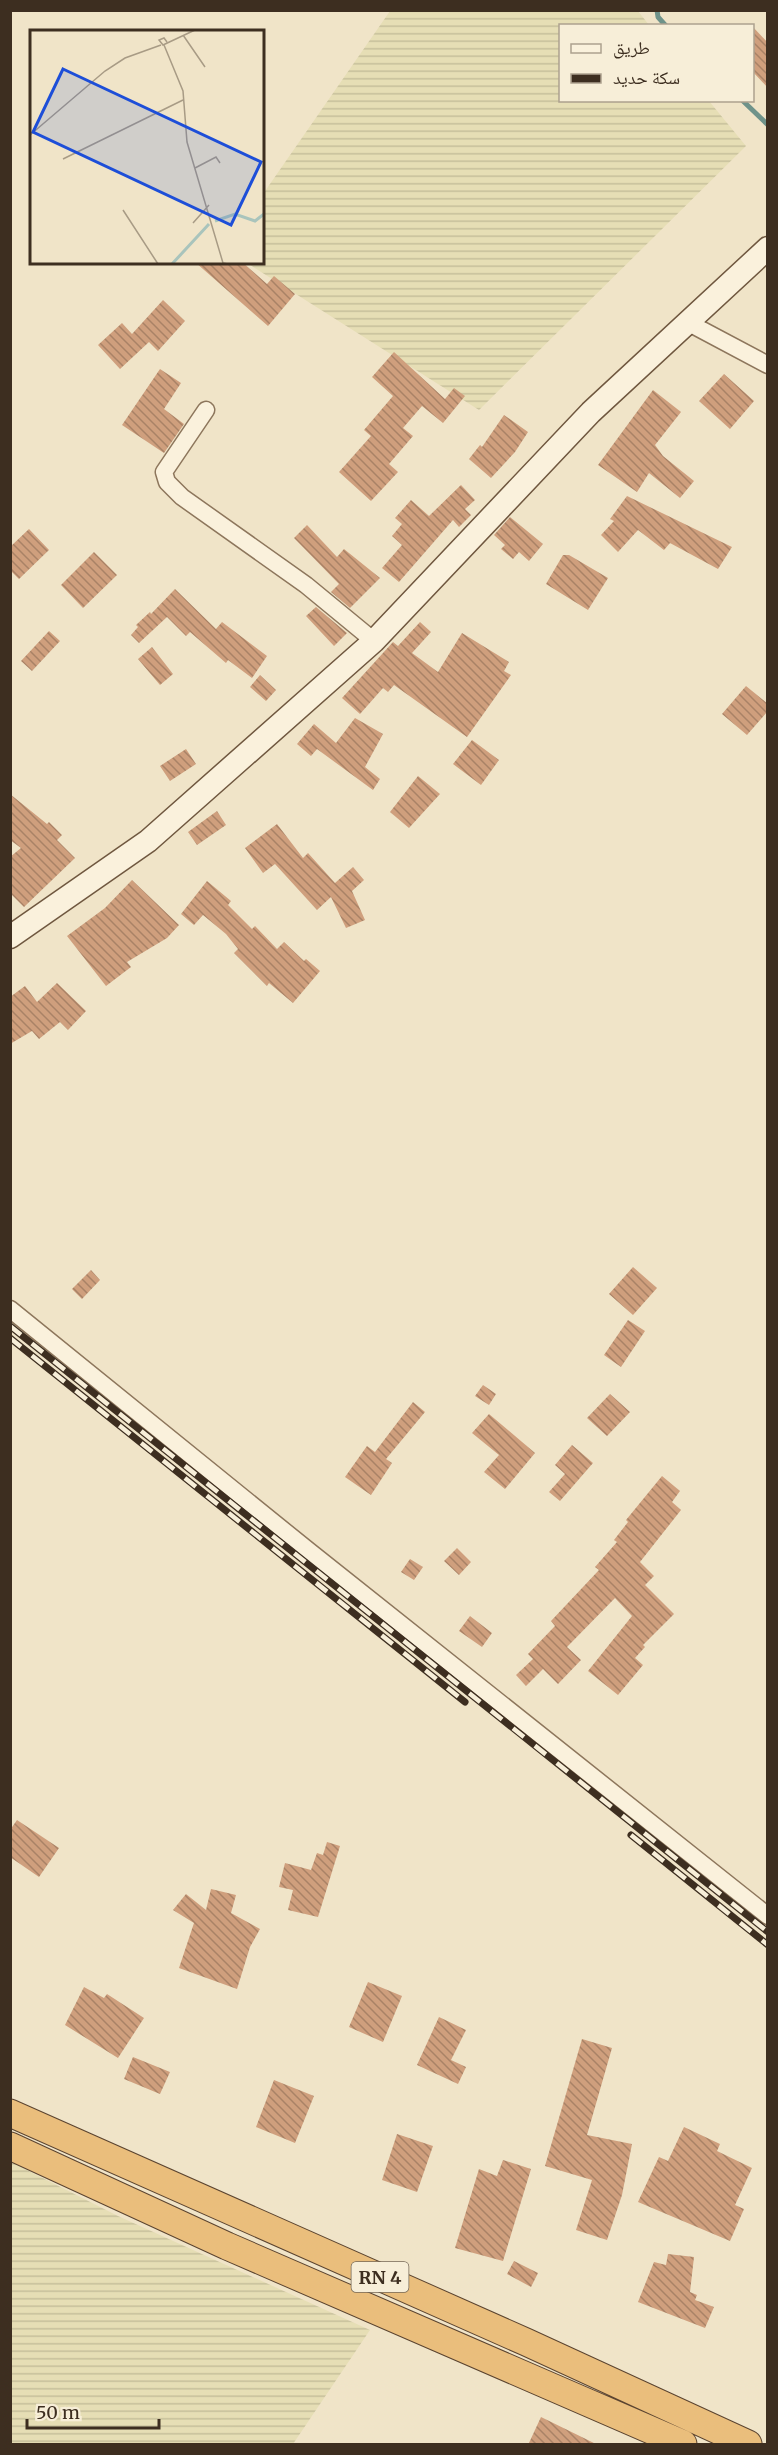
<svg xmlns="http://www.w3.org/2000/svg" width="778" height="2455" font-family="Merriweather,'Noto Naskh Arabic',serif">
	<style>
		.farmland { fill: url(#farmland-rules) }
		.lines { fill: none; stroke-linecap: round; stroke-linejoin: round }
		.stream { stroke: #6f938a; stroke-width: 5 }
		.building { fill: url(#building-back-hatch) }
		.minor-casing { stroke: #8d765c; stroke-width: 19 }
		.secondary-casing { stroke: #6f573f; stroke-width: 25 }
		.trunk-casing { stroke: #5b4430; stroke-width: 29 }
		.minor { stroke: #faf1dc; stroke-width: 16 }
		.secondary { stroke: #faf1dc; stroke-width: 22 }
		.trunk { stroke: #eabe7c; stroke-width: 27 }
		.rail-casing { stroke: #3d2e20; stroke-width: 7 }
		.rail { stroke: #f7eed8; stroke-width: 4.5; stroke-dasharray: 14; stroke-linecap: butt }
		.labels { text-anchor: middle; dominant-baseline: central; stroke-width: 4.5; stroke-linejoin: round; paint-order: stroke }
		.shield { fill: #f7eed8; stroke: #756857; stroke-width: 1.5 }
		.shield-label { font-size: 18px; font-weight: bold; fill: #3d2e20 }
		.inset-river { fill: none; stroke: #a9c4bc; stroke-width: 3 }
		.inset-road { fill: none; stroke: #a89b85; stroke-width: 1.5 }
		.view { fill: #1d4ed8; fill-opacity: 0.15; stroke: #1d4ed8; stroke-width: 3 }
		.inset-edge { fill: none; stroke: #3d2e20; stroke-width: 3 }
	</style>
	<defs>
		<pattern id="farmland-rules" width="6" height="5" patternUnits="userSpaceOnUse" patternTransform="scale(1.5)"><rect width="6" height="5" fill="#e6deb5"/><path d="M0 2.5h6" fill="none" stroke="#c6bf9b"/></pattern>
		<pattern id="building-back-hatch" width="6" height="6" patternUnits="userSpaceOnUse" patternTransform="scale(1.5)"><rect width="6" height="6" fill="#cf9f7d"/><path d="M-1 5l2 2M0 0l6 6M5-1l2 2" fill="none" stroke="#a98266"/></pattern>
	</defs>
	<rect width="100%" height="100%" fill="#f0e4c8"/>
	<path class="farmland" d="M390,11H638L649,25L560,26V100L709,101L746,146L479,410L247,263L262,262L263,194Z
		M11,2162L118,2216L370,2330L293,2444H11Z"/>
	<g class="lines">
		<path class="stream" d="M657,10L658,17L666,26
			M742,100L768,125"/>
	</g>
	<path class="building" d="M753,27L768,43V88L753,72Z
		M195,262H242L267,284L274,276L295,294L268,326Z
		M163,300L185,321L158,351L149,342L120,369L98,345L122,323L132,334Z
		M394,352L445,399L454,388L465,396L443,423L422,406L403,428L413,436L389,464L398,472L371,501L339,472L371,436L364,430L393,396L372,377Z
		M160,369L181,383L164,409L184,424L164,453L122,425Z
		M724,374L754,401L730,429L699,401Z
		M653,390L681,412L655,445L663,456L694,481L680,498L649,473L637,492L598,465Z
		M504,415L528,432L515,452L491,478L469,459L480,445L482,447Z
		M461,485L475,500L465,509L471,515L459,527L453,520L399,582L382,568L402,545L392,536L402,524L395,518L411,500L429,516Z
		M627,496L732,547L718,569L670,543L664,550L638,530L618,552L601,535L614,521L610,519Z
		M510,517L543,544L529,561L519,552L513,559L501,549L505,545L494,535Z
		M307,525L337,557L344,549L380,578L350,608L331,592L339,584L294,538Z
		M29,529L49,550L19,579L10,570V547Z
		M94,552L117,575L83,608L61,585Z
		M563,555H569L608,578L588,610L546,584Z
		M175,589L216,629L222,622L267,656L252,678L228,660L226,663L190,632L186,636L167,617L139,643L131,635L138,627L136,625L150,612L151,614Z
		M316,607L347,633L334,646L306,616Z
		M420,622L431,632L412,653L438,672L462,633L509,662L504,671L511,675L467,737L394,685L388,692L383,688L360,714L342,698L393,642L398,646Z
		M49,631L60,641L32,671L21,661Z
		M152,647L173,674L160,685L138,659Z
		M260,675L276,690L266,701L250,687Z
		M746,686L768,704V711L747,735L722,714Z
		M355,718L383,734L365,767L380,779L373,790L317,749L311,756L297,744L314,724L336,743Z
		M472,740L499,760L481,785L453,764Z
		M186,749L196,764L170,781L160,766Z
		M418,776L440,794L409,828L390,812Z
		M10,794L47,824L49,822L62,835L57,840L75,858L24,907L10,893V857L21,848L10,840Z
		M217,811L226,825L197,845L188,832Z
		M277,824L303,858L308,853L335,883L353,867L364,880L352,891L365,920L346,928L331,897L317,910L275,864L263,873L245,848Z
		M132,880L179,925L167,938L127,962L131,967L106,986L67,936L105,908Z
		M207,881L231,901L228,905L252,929L255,926L277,949L284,942L304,961L306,959L320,971L293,1003L269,983L267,986L234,953L238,949L226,934L203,915L194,925L181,914Z
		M57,983L86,1011L68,1030L60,1022L39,1039L32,1031L10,1044V997L25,986L37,1002Z
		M633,1267L657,1288L633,1315L609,1294Z
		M91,1270L100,1280L82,1299L72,1289Z
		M628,1320L645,1331L621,1367L604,1355Z
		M483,1385L496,1394L489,1405L475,1396Z
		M610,1394L630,1412L607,1436L587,1418Z
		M413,1402L425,1412L386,1459L392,1463L371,1495L345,1477L367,1446L375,1452Z
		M489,1414L535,1453L505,1489L484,1472L499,1455L472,1433Z
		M572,1445L593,1463L560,1501L549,1492L565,1474L555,1465Z
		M662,1476L680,1491L672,1502L681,1510L640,1562L654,1576L645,1585L674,1614L643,1645L645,1647L635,1658L643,1665L618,1695L588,1671L632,1616L615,1598L567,1647L581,1660L558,1684L543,1669L526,1686L516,1675L533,1659L528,1654L555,1626L551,1621L599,1570L595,1567L617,1542L614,1540L628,1522L626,1520Z
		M457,1548L471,1562L459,1575L444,1561Z
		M410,1559L423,1567L414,1580L401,1572Z
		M470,1616L492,1633L482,1647L459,1631Z
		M17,1820L59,1848L39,1877L10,1857V1830Z
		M327,1842L340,1846L318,1917L288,1910L293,1890L279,1887L285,1863L311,1870L317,1853L323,1855Z
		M211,1889L236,1895L231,1913L260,1929L250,1947L237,1989L179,1968L194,1923L173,1910L186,1894L206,1910Z
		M368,1982L402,1996L383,2042L349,2027Z
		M84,1987L104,1998L107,1994L144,2018L118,2058L65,2025Z
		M439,2017L466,2030L451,2060L466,2067L458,2084L417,2065Z
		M582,2039L612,2048L587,2135L632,2144L622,2195L607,2240L576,2230L592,2180L545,2166Z
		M133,2057L170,2072L160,2094L124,2079Z
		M274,2080L314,2096L295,2143L256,2127Z
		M684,2127L720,2144L717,2151L752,2168L735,2205L744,2209L730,2241L638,2202L659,2157L668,2161Z
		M397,2134L433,2146L417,2192L382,2180Z
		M503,2160L531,2169L503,2261L455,2248L479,2169L497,2176Z
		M668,2254L694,2257L690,2292L697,2295L695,2300L714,2307L705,2328L638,2302L654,2262L666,2265Z
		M514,2261L538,2273L531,2287L507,2274Z
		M541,2417L598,2445H528Z"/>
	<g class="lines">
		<g class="minor-casing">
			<path id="minor" d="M687,322L768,365
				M206,410L164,472L167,482L182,497L306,585L374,641
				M10,1309L309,1551L768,1916"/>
		</g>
		<g class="secondary-casing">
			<path id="secondary" d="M10,937L148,841L374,641L591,412L768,248"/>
		</g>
		<g class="trunk-casing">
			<path id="trunk" d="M10,2113L526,2342L748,2444
				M10,2146L227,2246L683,2444"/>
		</g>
		<use href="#minor" class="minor"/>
		<use href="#secondary" class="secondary"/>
		<use href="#trunk" class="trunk"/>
		<g class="rail-casing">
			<path id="rail" d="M10,1326L768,1932
				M10,1338L465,1702
				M631,1835L768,1945"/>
		</g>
		<use href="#rail" class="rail"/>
	</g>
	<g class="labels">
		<rect class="shield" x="351.5" y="2262" width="57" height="30" rx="4.5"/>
		<g class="shield-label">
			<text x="380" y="2277">RN 4</text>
		</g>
	</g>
	<g transform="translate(30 30)">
		<rect width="234" height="234" fill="#f0e4c8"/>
		<path class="inset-river" d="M185,191L205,184L225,191L234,184M142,234L179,194"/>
		<path class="inset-road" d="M153,5L175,37M137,12L134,8L129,10L133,15L165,0M134,15L153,61L157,112L193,233L198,234M0,105L75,41L95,28L131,15M33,129L153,70M165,138L186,127L190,133M93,180L128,234M163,193L179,175"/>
		<path class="view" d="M33,39L231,132L201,195L3,102Z"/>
		<rect width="234" height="234" class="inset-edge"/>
	</g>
	<rect width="778" height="2455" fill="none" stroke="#3d2e20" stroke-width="24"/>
	<rect x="559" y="24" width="195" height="78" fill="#f7eed8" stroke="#ada18e" stroke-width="1.5"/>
	<rect x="571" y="44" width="30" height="9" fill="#faf1dc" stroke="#ada18e" stroke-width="1.5"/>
	<text x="613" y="54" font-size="18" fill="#3d2e20">طريق</text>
	<rect x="571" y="74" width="30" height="9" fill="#3d2e20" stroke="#ada18e" stroke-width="1.5"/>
	<text x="613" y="84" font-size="18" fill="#3d2e20">سكة حديد</text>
	<path d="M27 2419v9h132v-9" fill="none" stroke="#3d2e20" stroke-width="3"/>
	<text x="36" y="2419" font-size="18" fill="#3d2e20" stroke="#f7eed8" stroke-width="4.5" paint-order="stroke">50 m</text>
</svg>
